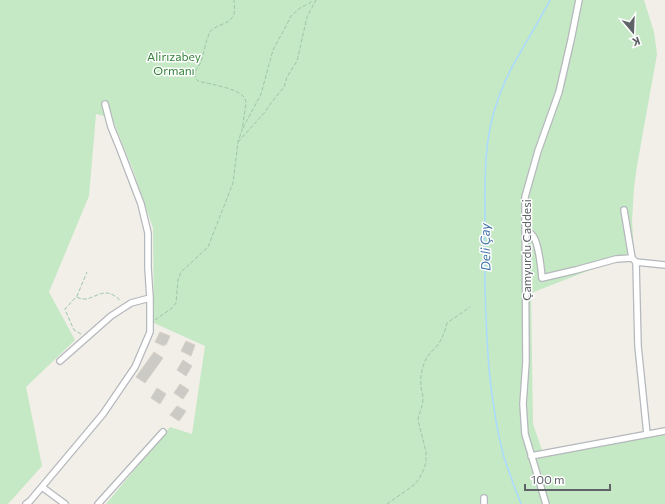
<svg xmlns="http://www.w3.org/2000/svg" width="665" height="504" font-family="Commissioner,sans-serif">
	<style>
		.green { fill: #c5e8c5 }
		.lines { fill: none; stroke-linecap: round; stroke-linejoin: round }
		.stream { stroke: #aadaff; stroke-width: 1.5 }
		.building { fill: #cccac5; stroke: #d6d1c6 }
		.minor-casing { stroke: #b5b8bc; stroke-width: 8 }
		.path { stroke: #9cc7a9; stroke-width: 1; stroke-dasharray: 4 2; stroke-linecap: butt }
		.minor { stroke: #fff; stroke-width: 5.5 }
		.labels { text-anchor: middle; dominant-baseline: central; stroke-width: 3; stroke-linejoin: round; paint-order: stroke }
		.park-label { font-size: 12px; fill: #348238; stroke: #fff }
		.street-label { font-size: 12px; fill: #5f6368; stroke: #fff }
		.water-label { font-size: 13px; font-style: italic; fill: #4174aa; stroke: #fff }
	</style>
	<rect width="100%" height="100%" fill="#f1efe8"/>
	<path class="green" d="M0,0H644L654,32L657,54L637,166L634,188L632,221L634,253L531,293L533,424L544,456L665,430V504H106L170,427L192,434L205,346L154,323L153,228L133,170L112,118L96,114L89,196L49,292L75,340L26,387L42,466L8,504H0Z"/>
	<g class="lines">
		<path class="stream" d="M521,504C515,488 509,473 504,457C496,429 492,398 489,369C485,318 484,265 485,214C485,176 484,139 497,102C509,65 533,34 550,0"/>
	</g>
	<path class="building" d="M160,332L170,336L166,345L164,344V346L155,342Z
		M186,341L195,345L191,356L181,351Z
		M154,352L163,358L145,383L136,377Z
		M183,360L192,366L186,376L177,370Z
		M180,384L189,390L183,399L174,393Z
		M157,388L166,394L160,404L151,398Z
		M177,406L186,411L179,421L170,415Z"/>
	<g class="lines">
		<g class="minor-casing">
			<path id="minor" d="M624,210L632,258
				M525,230C528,231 531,233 533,236C539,244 541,267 542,278L576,270L616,259L632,258L636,262L638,346L647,434
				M636,262L665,265
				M60,361L111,316L131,303L150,298
				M531,456L665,431
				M42,487L65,504
				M484,498V504
				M26,504L30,501L103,414L135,367L150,332V298L148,268V233L141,204L120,149L111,127L105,104
				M98,504L163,432
				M546,504L525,434L523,404L526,362L525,197L538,151L559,92L571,40L579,0"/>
		</g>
		<path class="path" d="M243,128L261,94L273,50L286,26L291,16L300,8L310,3L312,0
			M238,142L265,112L271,103L284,87L287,77L297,61L307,17L316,0
			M77,297C93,306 101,281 121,301
			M155,320L172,308L176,303L178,280L181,272L208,247L233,183L238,142L242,130L246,104C246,101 245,98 243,96C236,88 209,84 198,81C196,79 194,77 195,73C196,69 199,66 201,62C204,53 206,39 210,32C216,24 229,25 233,16C236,11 234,5 234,0
			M81,334L74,330L66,312L65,309L77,296L87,272
			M387,504L414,485L419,479L424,469L426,462V452L418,420C419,413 423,406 423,399C423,394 421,390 421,386C420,378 422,368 425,361C428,355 432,351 437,346C442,339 445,332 447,323L470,307"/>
		<use href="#minor" class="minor"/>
	</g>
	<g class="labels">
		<g class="park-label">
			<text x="174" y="56">Alirızabey<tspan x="174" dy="14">Ormanı</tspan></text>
		</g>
		<g class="street-label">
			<text transform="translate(526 250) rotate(-90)">Çamyurdu Caddesi</text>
		</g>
		<g class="water-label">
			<text transform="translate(485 247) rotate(-91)">Deli Çay</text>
		</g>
	</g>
	<g transform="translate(633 32) rotate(161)" stroke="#ffffff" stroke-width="3" paint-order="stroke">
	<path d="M0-3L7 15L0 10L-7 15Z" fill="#5f6368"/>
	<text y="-6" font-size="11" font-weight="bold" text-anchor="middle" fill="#5f6368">K</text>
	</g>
	<path d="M525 484v6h85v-6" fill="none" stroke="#5f6368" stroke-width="2"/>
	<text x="531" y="484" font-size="12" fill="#5f6368" stroke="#ffffff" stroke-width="3" paint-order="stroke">100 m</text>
</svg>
